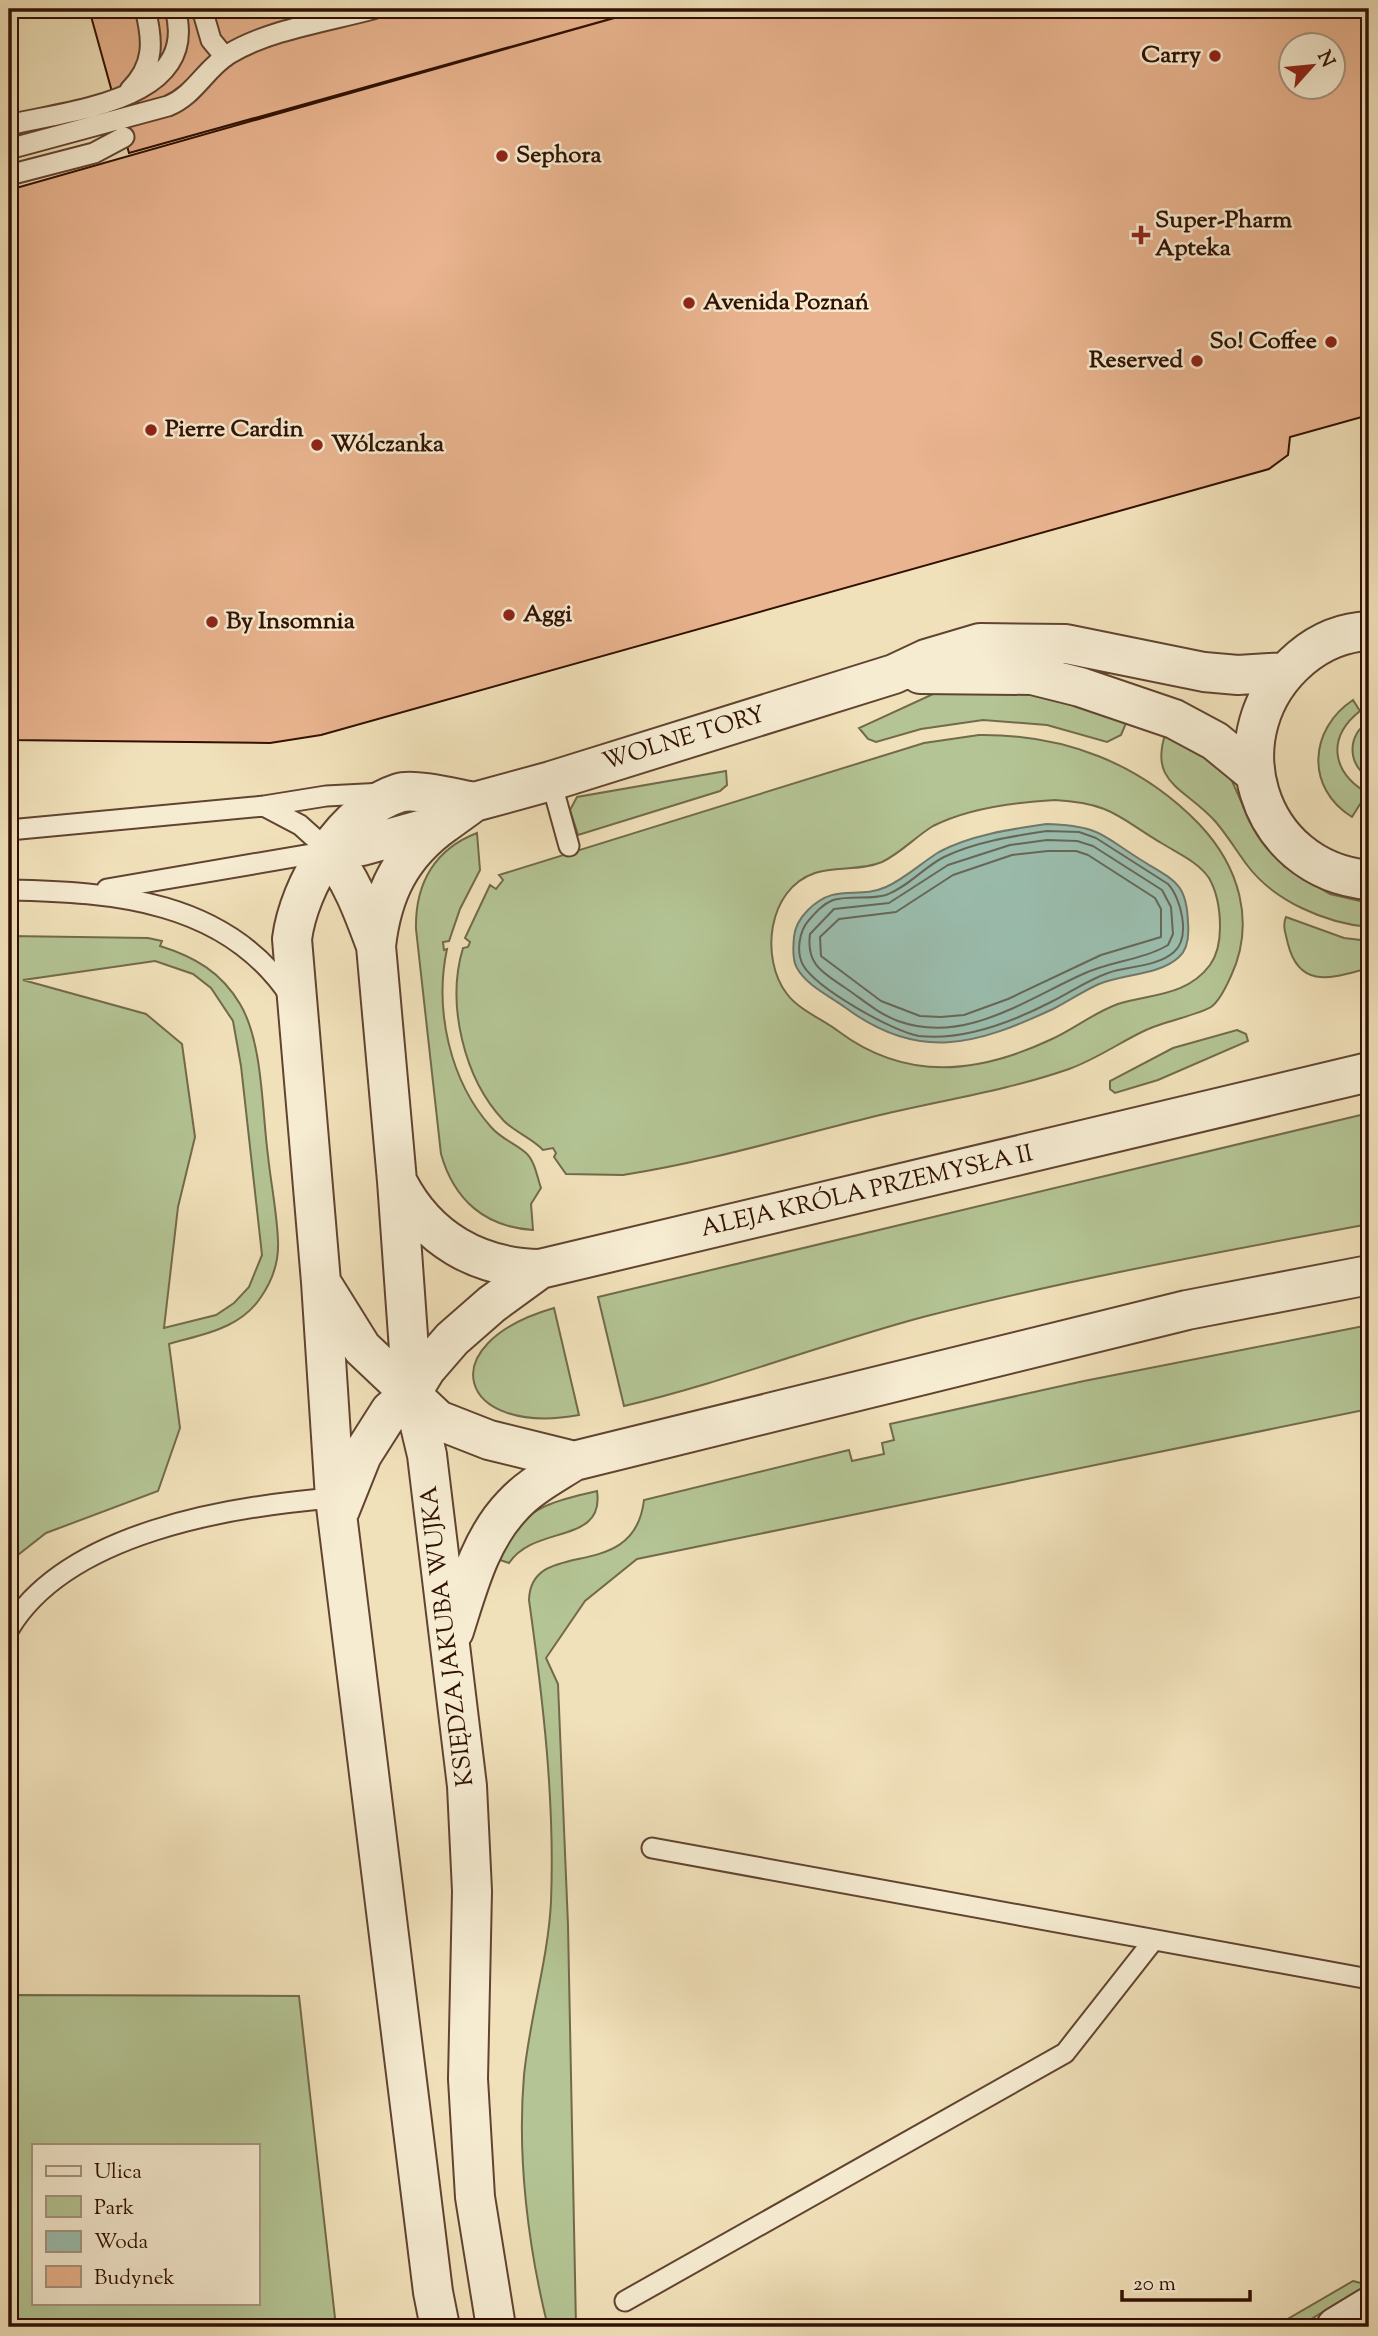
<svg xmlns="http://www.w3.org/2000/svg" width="1378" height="2336" font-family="'Sorts Mill Goudy',serif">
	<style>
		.green { fill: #b4c494; stroke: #726a4b; stroke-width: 2; fill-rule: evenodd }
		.water { fill: #9bbeaf; stroke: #71786a; stroke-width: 2 }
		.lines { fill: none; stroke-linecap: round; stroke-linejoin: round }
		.shore { stroke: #666758; stroke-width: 2 }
		.building { fill: #e9b48f; stroke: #311002; stroke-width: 2; fill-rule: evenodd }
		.lane-casing { stroke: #614430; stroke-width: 23 }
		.street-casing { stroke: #614430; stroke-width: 42 }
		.lane { stroke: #f6ecd2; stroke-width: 19 }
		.street { stroke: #f6ecd2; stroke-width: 38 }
		.poi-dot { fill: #8f2418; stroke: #f6ecd2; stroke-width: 2.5 }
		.labels { text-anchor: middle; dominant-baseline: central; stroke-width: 5; stroke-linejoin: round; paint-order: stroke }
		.poi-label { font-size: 24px; font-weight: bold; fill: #311002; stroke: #f6ecd2; text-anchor: start }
		.street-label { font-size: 24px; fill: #311002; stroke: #f6ecd2 }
	</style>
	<rect width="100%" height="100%" fill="#f1e1ba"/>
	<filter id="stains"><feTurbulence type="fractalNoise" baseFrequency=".00286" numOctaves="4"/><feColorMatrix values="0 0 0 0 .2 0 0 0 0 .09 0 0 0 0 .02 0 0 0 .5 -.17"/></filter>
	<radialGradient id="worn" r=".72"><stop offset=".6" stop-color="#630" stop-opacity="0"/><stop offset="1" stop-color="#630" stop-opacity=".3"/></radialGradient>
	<path class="green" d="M984,684L1129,716L1121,735L1107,742L1047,725L983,720L921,729L876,742L868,739L859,728L944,689Z
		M1353,700L1360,711C1326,738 1332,772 1367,793L1352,817C1305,788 1309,729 1353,700Z
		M1369,721V778C1347,763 1347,736 1369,721Z
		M1166,732L1228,772L1249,819L1284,866L1330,894L1369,903V927C1325,923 1274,901 1247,865C1236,850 1227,835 1215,821C1184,787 1148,783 1166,732Z
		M979,735C1064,734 1140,763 1199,824C1239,866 1256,922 1231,976C1227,985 1220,1001 1211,1007C1198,1015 1162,1022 1146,1030C1120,1042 1097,1059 1069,1069C1006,1091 937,1101 872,1117C790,1137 707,1162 623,1175L566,1174L554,1157L556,1153L553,1148L543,1150C532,1138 516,1133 504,1121C464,1079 446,1004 463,948L468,947L470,942L465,938L490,885L496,889L503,880L499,875L924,743ZM1055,800C1112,803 1119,818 1163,844C1179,854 1198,862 1209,878C1217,892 1220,911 1220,927C1220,940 1218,954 1210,965C1187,996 1151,994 1118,1004C1095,1012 1074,1029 1052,1039C978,1074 906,1082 838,1031C822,1019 799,1010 787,994C760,959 767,889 815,873C836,866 861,871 882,862C901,853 915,837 933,826C968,808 1017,802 1055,800Z
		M726,771L727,785L720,791L578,835L570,810L577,797Z
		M477,833L480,870L460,909L449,941L443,942L444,950L447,949C434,1010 450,1081 491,1127C501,1139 515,1143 526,1153C535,1161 537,1177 541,1188L531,1204L533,1230C485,1227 454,1200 441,1154L416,929C415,883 435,849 477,833Z
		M1286,917L1344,938L1369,941V968C1334,977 1300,991 1288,944C1286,935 1282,925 1286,917Z
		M9,936L148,938L162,941L160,946C195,957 221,972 240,1004C263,1042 262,1112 268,1156C271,1184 277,1213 278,1241C279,1261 272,1281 261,1297C240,1329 203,1334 169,1344L180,1428L158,1491L46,1533L9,1562ZM155,961L193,974L211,988L233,1021L241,1066L262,1255L249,1287L234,1303L216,1315L164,1328L178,1207L195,1137L182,1044L146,1014L23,980Z
		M1237,1030L1246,1034L1248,1041L1158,1080L1115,1093L1110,1089V1081L1173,1048Z
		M1369,1113V1224C1220,1252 1070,1279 923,1317C822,1344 726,1382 624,1406L598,1297Z
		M554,1308L579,1415C458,1437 429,1344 554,1308Z
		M1369,1325V1409L637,1559L585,1601L546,1658L558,1684L568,1925L576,2327H548C528,2247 517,2157 524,2075C530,2016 548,1960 551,1902C555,1801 543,1700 529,1600C531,1535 634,1586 644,1500L849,1450L852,1461L884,1454L882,1443L894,1440L890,1424L1084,1381Z
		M597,1491C605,1545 535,1524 509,1563L500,1560C499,1552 504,1547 508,1540C527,1506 561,1499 597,1491Z
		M9,1995L299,1996L336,2327H9ZM33,2145H257V2303H33Z
		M1353,2281L1361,2283L1362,2288L1298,2327H1274Z"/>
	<path class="water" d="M1046,824C1104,826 1101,836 1146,863C1176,881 1187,885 1188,923C1189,935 1188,949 1179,957C1160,975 1123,974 1099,984C1083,991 1069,1001 1053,1009C976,1045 919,1062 846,1008C830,996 807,986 797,968C792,960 793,947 794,937C795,926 800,918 808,910C836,882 857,900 886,887C906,878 921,863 939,852C970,835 1012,829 1046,824Z"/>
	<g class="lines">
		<path class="shore" d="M1047,831L1079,832L1096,838L1168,884C1181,898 1191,937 1174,952C1157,967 1128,966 1108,973C1088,980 1071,992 1051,1002C1012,1022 964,1041 919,1036C893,1032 816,988 803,965C796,952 799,931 809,920C816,912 823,904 833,900C850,895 870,900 886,895C908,887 924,867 944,857C975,842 1013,836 1047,831Z
			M1047,840L1077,841L1093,846L1162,890L1171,907L1173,934L1168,945C1143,960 1110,961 1083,974C1025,1000 964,1045 898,1021C877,1013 862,999 844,987C822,972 806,964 810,934L834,909L889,903L948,865L1010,845Z
			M1048,851H1076L1088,855L1155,898L1161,909V937L1101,955L1008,999L964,1015L941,1017L920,1016L881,1001L821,956L820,937L839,919L896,912L953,875L1012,855Z"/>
	</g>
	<path class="building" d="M89,9H646L129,153Z
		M646,9H1369V415L1290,437L1288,455L1269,469L321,735L270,743L9,740V190ZM1290,46H1332V88H1290Z"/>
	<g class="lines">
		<g class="lane-casing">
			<path id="lane" d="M202,9L211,40L225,57
				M130,90C155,65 153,40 145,9
				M9,125C70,110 201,101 175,9
				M9,149L168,106C195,95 205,69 229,54C268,30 329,21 373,9
				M9,175L94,153L124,137
				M551,781L569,846
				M264,806L300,825L329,851
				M9,830L264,806L326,796L384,793
				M107,889L329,851
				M9,890C113,892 226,900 290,996
				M9,1629C67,1532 231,1506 335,1498
				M652,1848L1369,1979
				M625,2301L1065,2053L1153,1941"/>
		</g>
		<g class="street-casing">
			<path id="street" d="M1369,631C1344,632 1320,642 1301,658C1214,731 1255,870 1369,880
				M920,674L1032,675L1080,687L1174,719L1215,741L1254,773
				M445,823C401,854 382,893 376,946L397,1181L412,1392L427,1455L467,1786L472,1891L468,2079L475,2197L496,2327
				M329,851L362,846L445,823L474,802L551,781L894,674L926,659L980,643L1066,644L1204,672L1238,675L1284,672
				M329,851C352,880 363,911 376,946
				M398,1183C427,1239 478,1268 540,1269
				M324,1287L362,1348L438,1420L489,1440L574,1461L1187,1310L1369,1275
				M340,1510L362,1455L390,1411L412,1392L426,1369L452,1339L492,1304L540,1269L1369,1072
				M454,1631C468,1587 480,1539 513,1505C529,1487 554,1474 574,1461
				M440,2327L433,2292L335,1498L321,1282L292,939C299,885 343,811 399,793C414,788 457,799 474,802
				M1336,2327L1369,2307"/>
		</g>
		<use href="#lane" class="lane"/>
		<use href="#street" class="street"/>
	</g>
	<g class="poi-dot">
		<circle cx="1215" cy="56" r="7"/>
		<circle cx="502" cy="156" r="7"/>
		<path d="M1137.5 224.5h7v7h7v7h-7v7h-7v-7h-7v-7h7z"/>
		<circle cx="689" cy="303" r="7"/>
		<circle cx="1331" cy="342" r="7"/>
		<circle cx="1197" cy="361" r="7"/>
		<circle cx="151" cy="430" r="7"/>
		<circle cx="317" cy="445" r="7"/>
		<circle cx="509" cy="615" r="7"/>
		<circle cx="212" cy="622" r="7"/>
	</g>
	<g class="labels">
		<g class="poi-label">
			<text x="1201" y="56" text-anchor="end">Carry</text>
			<text x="516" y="156">Sephora</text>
			<text x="1155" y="221">Super-Pharm<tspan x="1155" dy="28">Apteka</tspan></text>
			<text x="703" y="303">Avenida Poznań</text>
			<text x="1317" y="342" text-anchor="end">So! Coffee</text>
			<text x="1183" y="361" text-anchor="end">Reserved</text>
			<text x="165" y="430">Pierre Cardin</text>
			<text x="331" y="445">Wólczanka</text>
			<text x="523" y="615">Aggi</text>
			<text x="226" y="622">By Insomnia</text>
		</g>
		<g class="street-label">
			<text transform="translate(684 739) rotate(-17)">WOLNE TORY</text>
			<text transform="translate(867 1192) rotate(-13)">ALEJA KRÓLA PRZEMYSŁA II</text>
			<text transform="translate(448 1636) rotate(-97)">KSIĘDZA JAKUBA WUJKA</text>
		</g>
	</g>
	<rect width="1378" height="2336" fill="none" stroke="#f1e1ba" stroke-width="35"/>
	<rect x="10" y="10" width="1357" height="2315" fill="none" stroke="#311002" stroke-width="3.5"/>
	<rect x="18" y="18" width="1343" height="2301" fill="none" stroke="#311002" stroke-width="2"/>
	<rect x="32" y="2144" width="228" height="161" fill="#f6ecd2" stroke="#a7947f" stroke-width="2"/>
	<rect x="46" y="2166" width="35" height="10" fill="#f6ecd2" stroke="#a7947f" stroke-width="2"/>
	<text x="94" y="2178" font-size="21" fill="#311002">Ulica</text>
	<rect x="46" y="2196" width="35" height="21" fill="#b4c494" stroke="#a7947f" stroke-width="2"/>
	<text x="94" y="2214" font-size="21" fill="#311002">Park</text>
	<rect x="46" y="2231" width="35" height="21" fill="#9bbeaf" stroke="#a7947f" stroke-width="2"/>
	<text x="94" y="2248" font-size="21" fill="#311002">Woda</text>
	<rect x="46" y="2266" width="35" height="21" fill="#e9b48f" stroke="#a7947f" stroke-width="2"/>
	<text x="94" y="2284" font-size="21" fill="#311002">Budynek</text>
	<g transform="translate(1312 66) rotate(63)"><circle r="33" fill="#f6ecd2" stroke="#a7947f" stroke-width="2"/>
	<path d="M0-5L12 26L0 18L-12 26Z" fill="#8f2418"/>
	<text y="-10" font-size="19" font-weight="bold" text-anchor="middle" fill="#311002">N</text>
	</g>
	<path d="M1122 2290v10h128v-10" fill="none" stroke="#311002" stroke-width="3.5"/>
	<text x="1133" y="2290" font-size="21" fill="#311002" stroke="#f6ecd2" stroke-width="5" paint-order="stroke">20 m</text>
	<rect width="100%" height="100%" filter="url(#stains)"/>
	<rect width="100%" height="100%" fill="url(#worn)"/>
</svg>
